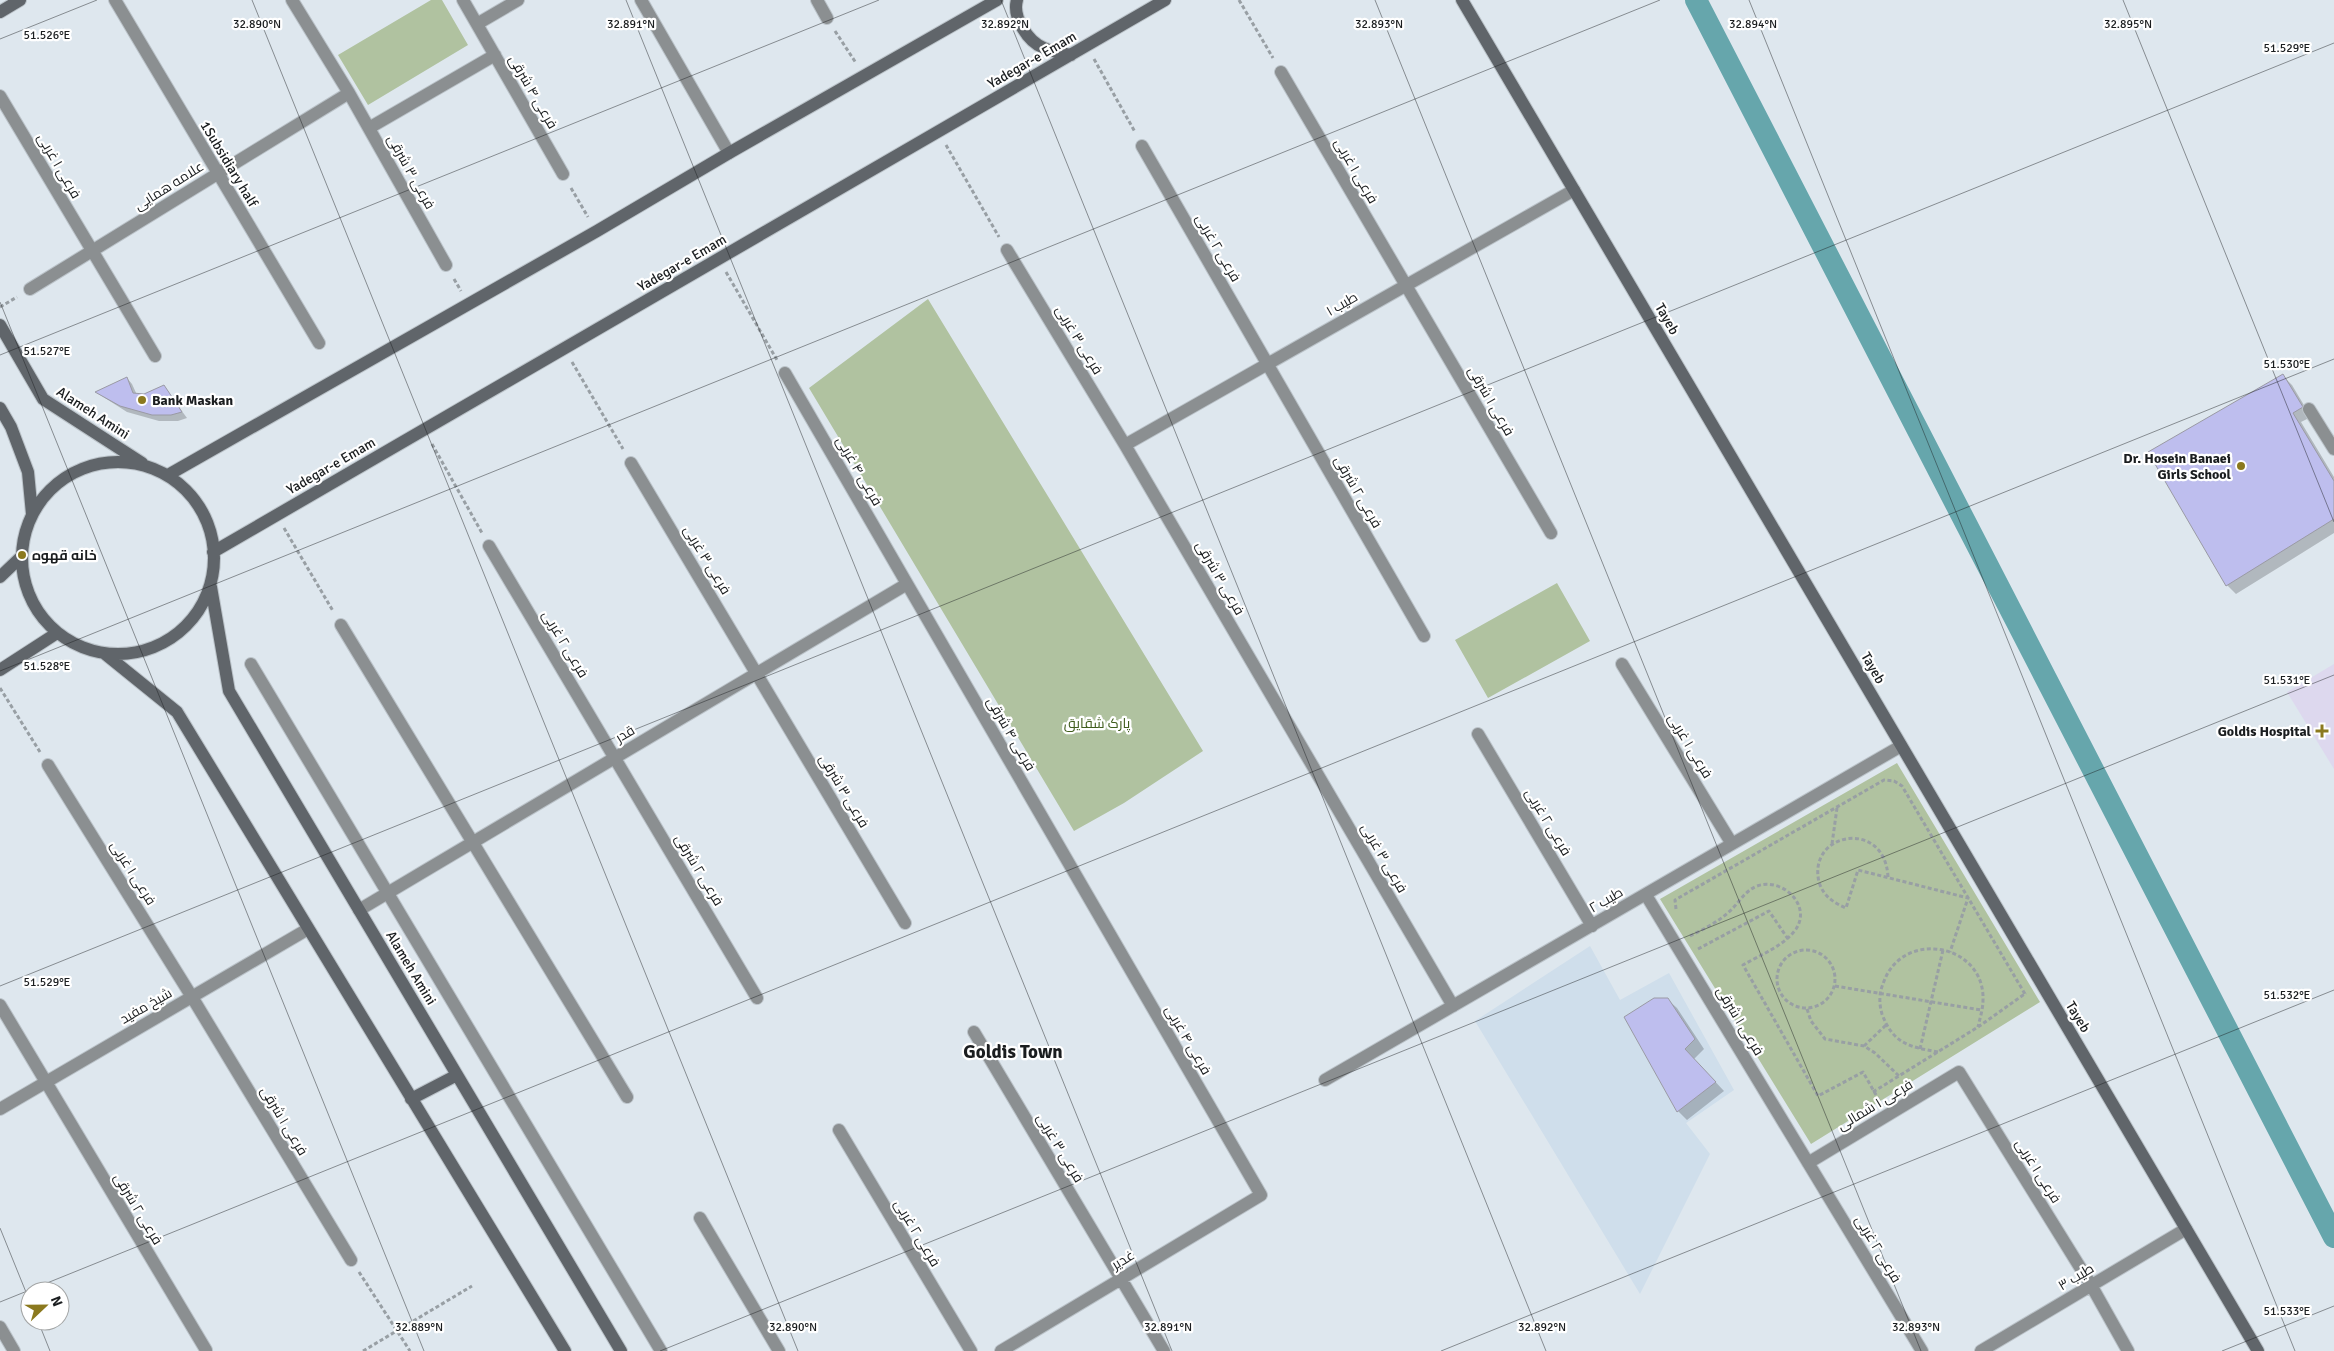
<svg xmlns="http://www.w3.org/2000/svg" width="2334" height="1351" font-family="Signika,Cairo,sans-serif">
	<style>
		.built { fill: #cfdeeb; fill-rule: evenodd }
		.medical { fill: #ddd8ee }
		.green { fill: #b0c2a0 }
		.shadow { fill: #0003 }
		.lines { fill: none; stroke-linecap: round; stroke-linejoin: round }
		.canal { stroke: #66a6ac; stroke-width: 22 }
		.building { fill: #bebeee; stroke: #9a9aa4 }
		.street-casing { stroke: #bbc3c9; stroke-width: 14 }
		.secondary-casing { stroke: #bbc3c9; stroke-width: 14 }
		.path { stroke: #989fa4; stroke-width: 3; stroke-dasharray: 4 2.5; stroke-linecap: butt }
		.street { stroke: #8b8f91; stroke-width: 12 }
		.secondary { stroke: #60656a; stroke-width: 12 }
		.ticks { fill: none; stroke: #1a1d1f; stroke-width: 1; stroke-opacity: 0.45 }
		.poi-dot { fill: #8b791e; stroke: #fff; stroke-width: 2 }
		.labels { text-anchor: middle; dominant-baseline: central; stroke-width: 4.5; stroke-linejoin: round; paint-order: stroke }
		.street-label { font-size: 14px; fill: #1a1d1f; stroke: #fff }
		.poi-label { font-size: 14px; font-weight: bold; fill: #1a1d1f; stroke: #fff; text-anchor: start }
		.park-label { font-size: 14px; fill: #405d1d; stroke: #fff }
		.district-label { font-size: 19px; font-weight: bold; fill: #1a1d1f; stroke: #fff }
		.ticks-label { font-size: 12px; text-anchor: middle; fill: #1a1d1f; stroke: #fff; stroke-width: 4.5; stroke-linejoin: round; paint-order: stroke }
	</style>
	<rect width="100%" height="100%" fill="#dee7ee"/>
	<path class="built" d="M1590,946L1620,1000L1669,973L1734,1090L1686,1123L1710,1154L1640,1294L1475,1021ZM1654,998H1668L1695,1039L1685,1049L1716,1082L1677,1112L1624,1017Z"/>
	<path class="medical" d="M2334,664V769L2287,692Z"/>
	<path class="green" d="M431,0H442L468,45L368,105L338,55Z
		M928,299L1203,751L1124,803L1074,831L809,388Z
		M1557,583L1590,641L1488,698L1455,640Z
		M1897,763L2040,1002L1811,1144L1660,899Z"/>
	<path class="shadow" d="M2283,376L2292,385L2311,417L2301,422L2334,477V533L2236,594L2227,585Z
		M127,378L132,384L137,395L144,396L164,387L187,418L178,421H159L127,412L97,393Z
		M1667,999L1677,1008L1704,1049L1694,1059L1724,1091L1687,1120L1678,1111Z"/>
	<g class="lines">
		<path class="canal" d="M1696,0L2334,1237"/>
	</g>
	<path class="building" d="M2283,374L2303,407L2293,413L2334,481V519L2226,586L2148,452Z
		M127,377L133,393L144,394L164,385L182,412L171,415H152L120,406L95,392Z
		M1654,998H1668L1695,1039L1685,1049L1716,1082L1677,1112L1624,1017Z"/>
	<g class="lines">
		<g class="street-casing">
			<path id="street" d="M115,0L319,343
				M292,0L349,93L446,265
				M463,0L563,174
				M641,0L729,153
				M817,0L827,18
				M477,24L518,0
				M1281,72L1551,533
				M0,96L155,356
				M369,128L495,55
				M1142,146L1424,636
				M1007,250L1125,445L1453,1006
				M30,289L349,93
				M785,373L1261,1195L1001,1351
				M2309,409L2334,449
				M1125,445L1574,190
				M631,463L905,923
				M489,546L757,998
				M341,625L627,1097
				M251,664L661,1351
				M1622,664L1732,844
				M1478,734L1592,926
				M48,765L192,997L351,1260
				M1646,895L1922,1351
				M359,910L907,584
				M0,1005L206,1350
				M974,1032L1164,1351
				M1325,1080L1901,746
				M0,1109L308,929
				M839,1130L971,1351
				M1808,1163L1959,1072L2091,1285L2128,1351
				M700,1218L779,1351
				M0,1327L14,1351
				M1981,1351L2186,1229"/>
		</g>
		<g class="secondary-casing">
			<path id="secondary" d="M1017,0C1012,17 1028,42 1044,48C1052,52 1062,53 1071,55
				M1462,0L2258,1351
				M0,12L20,0
				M0,325L43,399L142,463
				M0,408L11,427L28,472L32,514
				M22 558a96 96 0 1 1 192 0a96 96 0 1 1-192 0Z
				M168,475L597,231L729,153L997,0
				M213,552L1165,0
				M0,577L22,556
				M211,587L229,691L621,1351
				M104,653L177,712L565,1351
				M0,670L57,633
				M411,1099L457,1075"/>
		</g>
		<path class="path" d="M1239,0L1273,58
			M835,31L856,63
			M1094,59L1135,132
			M946,145L999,237
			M571,188L588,217
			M726,272L777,360
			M454,279L461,291
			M0,307L17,297
			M572,362L623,449
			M432,444L482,533
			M284,528L333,611
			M0,688L40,752
			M1832,844L1837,808
			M1888,877C1885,818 1807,832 1819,882C1823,896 1834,903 1846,908L1858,870L1968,898L1950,952
			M1676,909L1675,900L1884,780L1894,781L1902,786L2025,994
			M1690,936C1704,929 1720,921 1732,909C1740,901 1745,891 1757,886C1782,877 1812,905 1796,929C1784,946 1760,955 1743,965L1818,1096L1863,1072L1880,1102
			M1698,949L1769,911L1788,939
			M1777 979a29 29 0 1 1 58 0a29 29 0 1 1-58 0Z
			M1835,986L1981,1010
			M1807,1009L1811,1021L1825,1039L1864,1046L1875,1053L1899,1076
			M1864,1046L1886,1025
			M1920,1049L1943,950
			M1938,1052C1910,1047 1893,1044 1882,1014C1879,1004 1879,993 1883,984C1901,928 1985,943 1983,1000C1983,1009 1980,1018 1978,1027
			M1873,1092L1978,1027L2026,993
			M359,1272L410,1351
			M363,1351L472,1286"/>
		<use href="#street" class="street"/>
		<use href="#secondary" class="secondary"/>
	</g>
	<path class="ticks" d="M252,0L798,1351M626,0L1172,1351M1001,0L1546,1351M1375,0L1921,1351M1749,0L2295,1351M2123,0L2334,522M0,39L97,0M0,302L424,1351M0,355L879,0M0,671L1660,0M0,986L2334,43M0,1228L30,1302M0,1302L2334,359M38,1321L50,1351M660,1351L2334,675M1441,1351L2334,990M2222,1351L2334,1306"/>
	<g class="poi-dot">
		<circle cx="142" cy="400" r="5"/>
		<circle cx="2241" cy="466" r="5"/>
		<circle cx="22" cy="555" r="5"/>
		<path d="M2319.5 723.5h5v5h5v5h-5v5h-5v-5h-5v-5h5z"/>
	</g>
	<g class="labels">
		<g class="street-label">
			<text transform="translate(1032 60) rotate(-30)">Yadegar-e Emam</text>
			<text transform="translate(533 92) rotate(60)">فرعی ۴ شرقی</text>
			<text transform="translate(229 164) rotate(59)">1Subsidiary half</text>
			<text transform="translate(59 166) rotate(60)">فرعی ۱ غربی</text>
			<text transform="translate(1356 171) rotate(60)">فرعی ۱ غربی</text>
			<text transform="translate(411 172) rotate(61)">فرعی ۳ شرقی</text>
			<text transform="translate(169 186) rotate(-32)">علامه همایی</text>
			<text transform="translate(1218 248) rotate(60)">فرعی ۲ غربی</text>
			<text transform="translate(682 263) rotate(-30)">Yadegar-e Emam</text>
			<text transform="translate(1342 304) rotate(-30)">طیب ۱</text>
			<text transform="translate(1667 319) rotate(60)">Tayeb</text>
			<text transform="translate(1079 340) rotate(59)">فرعی ۳ غربی</text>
			<text transform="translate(1491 401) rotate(60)">فرعی ۱ شرقی</text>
			<text transform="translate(93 413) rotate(33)">Alameh Amini</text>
			<text transform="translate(331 466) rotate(-30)">Yadegar-e Emam</text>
			<text transform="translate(859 471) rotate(60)">فرعی ۴ غربی</text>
			<text transform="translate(1358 492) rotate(60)">فرعی ۲ شرقی</text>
			<text transform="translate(707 560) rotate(59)">فرعی ۳ غربی</text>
			<text transform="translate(1220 578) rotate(60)">فرعی ۳ شرقی</text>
			<text transform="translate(565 644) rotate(59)">فرعی ۲ غربی</text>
			<text transform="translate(1873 668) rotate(60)">Tayeb</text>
			<text transform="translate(625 734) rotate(-31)">قدر</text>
			<text transform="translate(1011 734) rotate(60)">فرعی ۴ شرقی</text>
			<text transform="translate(1690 746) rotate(59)">فرعی ۱ غربی</text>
			<text transform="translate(844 791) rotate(59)">فرعی ۳ شرقی</text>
			<text transform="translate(1548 822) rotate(59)">فرعی ۲ غربی</text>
			<text transform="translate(1384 858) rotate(60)">فرعی ۳ غربی</text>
			<text transform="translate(699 870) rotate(59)">فرعی ۲ شرقی</text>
			<text transform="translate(133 873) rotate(58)">فرعی ۱ غربی</text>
			<text transform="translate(1606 900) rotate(-30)">طیب ۲</text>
			<text transform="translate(411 968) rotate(59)">Alameh Amini</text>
			<text transform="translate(146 1006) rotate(-30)">شیخ مفید</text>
			<text transform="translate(2078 1017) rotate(59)">Tayeb</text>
			<text transform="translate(1740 1021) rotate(59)">فرعی ۱ شرقی</text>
			<text transform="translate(1188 1040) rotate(60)">فرعی ۴ غربی</text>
			<text transform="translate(1875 1105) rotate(-31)">فرعی ۱ شمالی</text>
			<text transform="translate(284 1121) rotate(59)">فرعی ۱ شرقی</text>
			<text transform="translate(1060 1148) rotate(59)">فرعی ۳ غربی</text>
			<text transform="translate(2038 1171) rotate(58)">فرعی ۱ غربی</text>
			<text transform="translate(138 1209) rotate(59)">فرعی ۲ شرقی</text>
			<text transform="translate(917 1233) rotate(59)">فرعی ۲ غربی</text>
			<text transform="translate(1878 1249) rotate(59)">فرعی ۲ غربی</text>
			<text transform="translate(1123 1260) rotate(-31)">غدیر</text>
			<text transform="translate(2076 1277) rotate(-31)">طیب ۳</text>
		</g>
		<g class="poi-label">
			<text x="152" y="400">Bank Maskan</text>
			<text x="2231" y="458" text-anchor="end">Dr. Hosein Banaei<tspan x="2231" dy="16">Girls School</tspan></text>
			<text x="32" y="555">خانه قهوه</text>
			<text x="2311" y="731" text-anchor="end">Goldis Hospital</text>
		</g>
		<g class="park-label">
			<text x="1097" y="723">پارک شقایق</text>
		</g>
		<g class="district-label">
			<text x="1013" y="1052">Goldis Town</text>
		</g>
	</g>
	<g class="ticks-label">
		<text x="257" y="28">32.890°N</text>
		<text x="631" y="28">32.891°N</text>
		<text x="1005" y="28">32.892°N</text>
		<text x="1379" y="28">32.893°N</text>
		<text x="1753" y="28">32.894°N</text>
		<text x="2128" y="28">32.895°N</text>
		<text x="47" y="39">51.526°E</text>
		<text x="2287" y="52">51.529°E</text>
		<text x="47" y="355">51.527°E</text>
		<text x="2287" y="368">51.530°E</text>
		<text x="47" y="670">51.528°E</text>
		<text x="2287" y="684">51.531°E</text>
		<text x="47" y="986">51.529°E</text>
		<text x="2287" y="999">51.532°E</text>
		<text x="2287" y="1315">51.533°E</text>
		<text x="419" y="1331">32.889°N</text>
		<text x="793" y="1331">32.890°N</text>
		<text x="1168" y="1331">32.891°N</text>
		<text x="1542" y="1331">32.892°N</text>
		<text x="1916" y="1331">32.893°N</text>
	</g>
	<g transform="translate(45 1306) rotate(68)"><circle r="24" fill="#ffffff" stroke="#a3a5a5"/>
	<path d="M0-4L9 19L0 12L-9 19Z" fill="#8b791e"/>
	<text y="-8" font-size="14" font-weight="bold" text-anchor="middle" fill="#1a1d1f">N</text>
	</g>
</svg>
